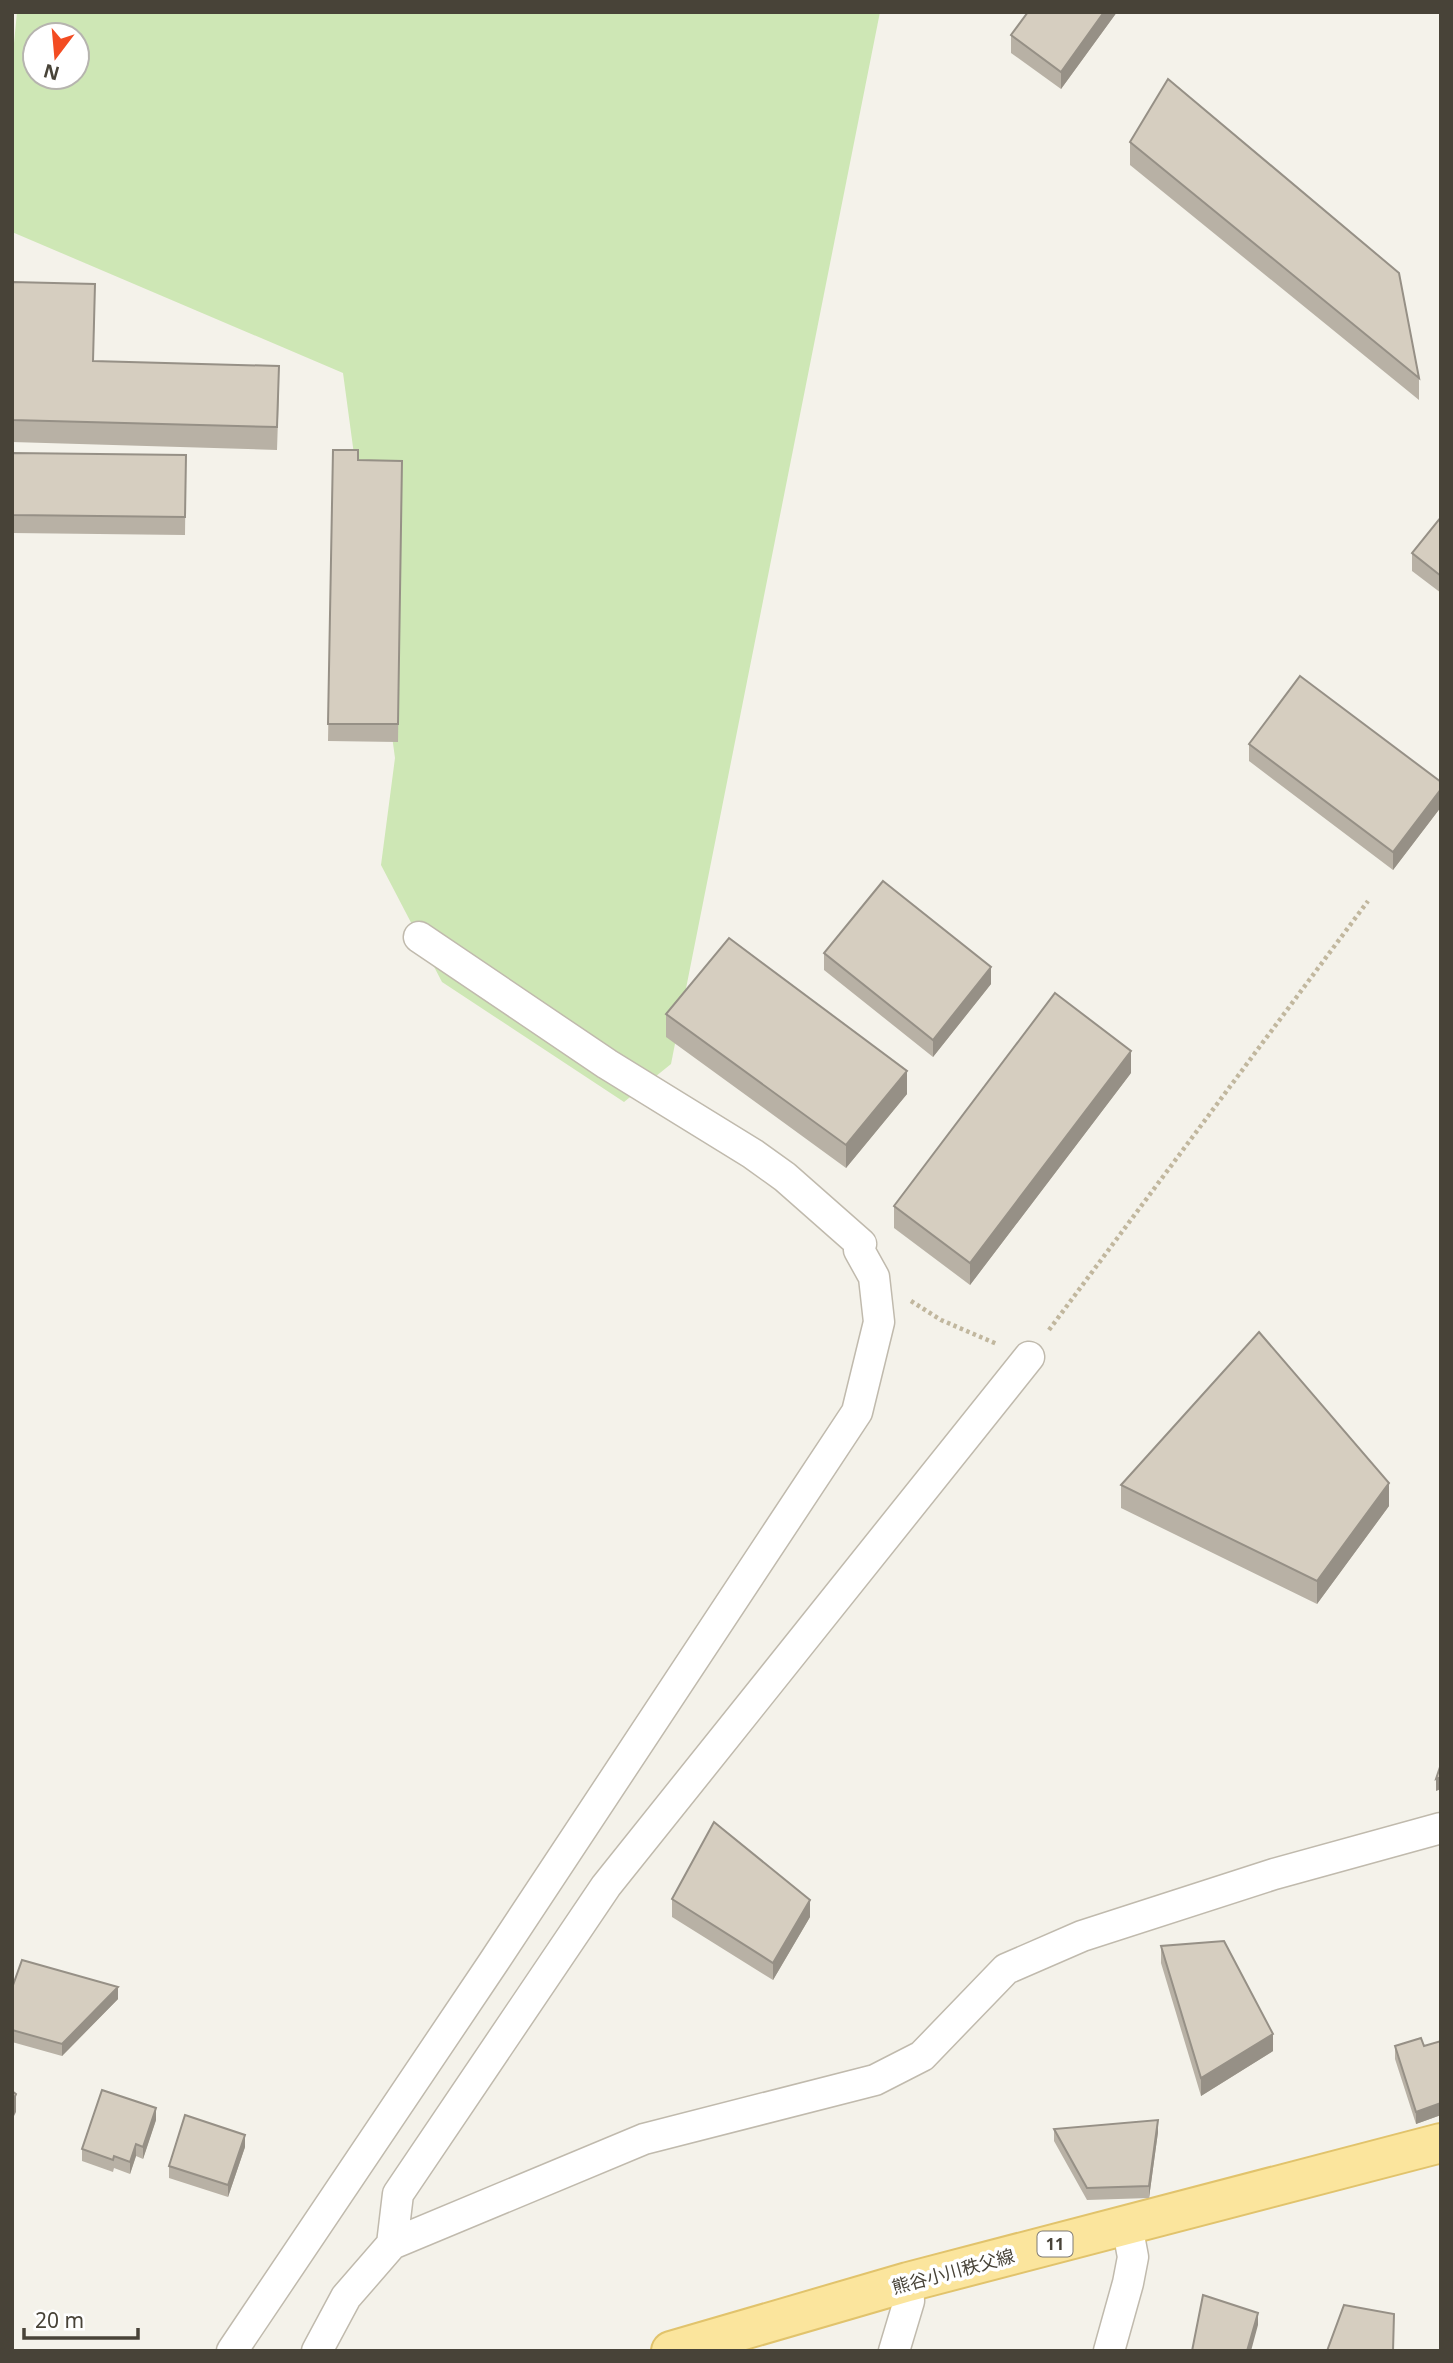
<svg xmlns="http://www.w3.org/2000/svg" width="1453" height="2363" font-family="'Noto Sans','Noto Sans JP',sans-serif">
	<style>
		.green { fill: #cee7b5; fill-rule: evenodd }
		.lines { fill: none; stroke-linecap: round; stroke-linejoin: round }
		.street-casing { stroke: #c0baad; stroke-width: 33 }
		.primary-casing { stroke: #e1c36c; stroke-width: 42 }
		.path { stroke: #c1b79e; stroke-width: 4.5; stroke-dasharray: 3.5 3.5; stroke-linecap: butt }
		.street { stroke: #fff; stroke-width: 30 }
		.primary { stroke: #fbe59d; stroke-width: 38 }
		.wall { fill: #b8b1a5 }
		.shaded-wall { fill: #969086 }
		.building { fill: #d6cec0; stroke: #969086; stroke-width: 2 }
		.labels { text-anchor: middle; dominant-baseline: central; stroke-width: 7; stroke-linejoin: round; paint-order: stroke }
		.shield { fill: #fff; stroke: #7f7b74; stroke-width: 2 }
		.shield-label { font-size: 16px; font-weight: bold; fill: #484338 }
		.street-label { font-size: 18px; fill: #484338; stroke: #fff }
	</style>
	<rect width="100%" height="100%" fill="#f4f2ea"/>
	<path class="green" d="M17,12H880L671,1064L624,1102L442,982L381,865L395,758L343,373L12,232V64ZM35,35H77V77H35Z"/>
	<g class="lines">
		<g class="street-casing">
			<path id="street" d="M392,2244L398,2194L606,1886L1029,1357
				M232,2351L493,1963L857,1412L879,1322L874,1277L859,1250L861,1244L785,1177L753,1154L607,1064L419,937
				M317,2351L346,2297L392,2244L644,2139L875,2080L922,2056L1006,1969L1082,1936L1274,1874L1441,1828
				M894,2351L909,2301L908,2282
				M1109,2351L1128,2283L1133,2257L1127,2225"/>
		</g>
		<g class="primary-casing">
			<path id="primary" d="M671,2351L908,2282L1441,2143"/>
		</g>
		<path class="path" d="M911,1301L941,1320L997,1344
			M1049,1330L1368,901"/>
		<use href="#street" class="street"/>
		<use href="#primary" class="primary"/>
	</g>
	<path class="wall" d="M1117,12L1061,89L1011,53V35Z
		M1130,142L1419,378V400L1130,165Z
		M12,282L95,307L93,361L279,389L277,450L12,442Z
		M333,450L358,460L402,461L398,742L328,741Z
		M12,453L186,455L185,535L12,533Z
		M1441,517V593L1412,571V553Z
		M1249,744L1441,782V807L1393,870L1249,761Z
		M824,953L991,984L933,1057L824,970Z
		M666,1014L907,1094L846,1168L666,1037Z
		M1131,1073L970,1285L894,1228V1206Z
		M1121,1485L1389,1506L1317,1604L1121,1508Z
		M672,1899L810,1917L773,1980L672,1917Z
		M1161,1946L1273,2051L1201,2096L1161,1963Z
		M12,1988L118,1999L62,2056L12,2042Z
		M1441,2041V2115L1416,2124L1395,2059V2046H1424Z
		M156,2120L143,2159L136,2156L130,2174L114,2168L113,2172L82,2161V2149Z
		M1054,2129L1158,2132L1149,2198L1087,2200L1054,2141Z
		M245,2147L228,2197L169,2178V2166Z"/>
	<path class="shaded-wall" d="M1104,12H1117L1061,89V72Z
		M1441,789V807L1393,870V852Z
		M991,967V984L933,1057V1040Z
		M1131,1051V1073L970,1285V1263Z
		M907,1071V1094L846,1168V1145Z
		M1389,1483V1506L1317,1604V1581Z
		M1441,1777V1789L1436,1791V1779Z
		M810,1900V1917L773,1980V1963Z
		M118,1987V1999L62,2056V2044Z
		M1273,2034V2051L1201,2096V2078Z
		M16,2094V2112L12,2120V2103Z
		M1441,2103V2115L1416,2124V2112Z
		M156,2108V2120L143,2159V2147Z
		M1158,2120V2132L1149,2198V2186Z
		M245,2135V2147L228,2197V2185Z
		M136,2144V2156L130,2174V2162Z
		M1258,2313V2325L1251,2351H1247Z"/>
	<path class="building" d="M1028,12H1104L1061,72L1011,35Z
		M1168,79L1399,273L1419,378L1130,142Z
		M12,282L95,284L93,361L279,366L277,427L12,420Z
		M333,450H358V460L402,461L398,724H328Z
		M12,453L186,455L185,517L12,515Z
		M1441,517V576L1412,553Z
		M1300,676L1441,782V789L1393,852L1249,744Z
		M883,881L991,967L933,1040L824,953Z
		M729,938L907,1071L846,1145L666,1014Z
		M1055,993L1131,1051L970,1263L894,1206Z
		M1259,1332L1389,1483L1317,1581L1121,1485Z
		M1441,1764V1777L1436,1779Z
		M714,1822L810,1900L773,1963L672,1899Z
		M1224,1941L1273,2034L1201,2078L1161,1946Z
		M22,1960L118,1987L62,2044L12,2030V1988Z
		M1421,2038L1424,2046L1441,2041V2103L1416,2112L1395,2046Z
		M102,2090L156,2108L143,2147L136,2144L130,2162L114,2156L113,2160L82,2149Z
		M12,2091L16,2094L12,2103Z
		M185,2115L245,2135L228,2185L169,2166Z
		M1158,2120L1149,2186L1087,2188L1054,2129Z
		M1203,2295L1258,2313L1247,2351H1192Z
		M1344,2305L1394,2314L1393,2351H1327Z"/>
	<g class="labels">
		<rect class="shield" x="1037.5" y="2231.5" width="35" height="25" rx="5"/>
		<g class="shield-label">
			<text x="1055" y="2244">11</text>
		</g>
		<g class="street-label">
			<text transform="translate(953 2271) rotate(-15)">熊谷小川秩父線</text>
		</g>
	</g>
	<rect width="1453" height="2363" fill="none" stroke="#484338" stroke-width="28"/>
	<g transform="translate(56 56) rotate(196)"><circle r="33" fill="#ffffff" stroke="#b6b4af" stroke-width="2"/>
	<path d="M0-5L12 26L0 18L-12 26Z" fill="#f34c22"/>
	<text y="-10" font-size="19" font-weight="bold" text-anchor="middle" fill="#484338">N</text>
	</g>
	<path d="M24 2328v10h114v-10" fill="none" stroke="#484338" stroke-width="3.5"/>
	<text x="35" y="2328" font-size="21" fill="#484338" stroke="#ffffff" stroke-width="5" paint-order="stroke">20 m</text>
</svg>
